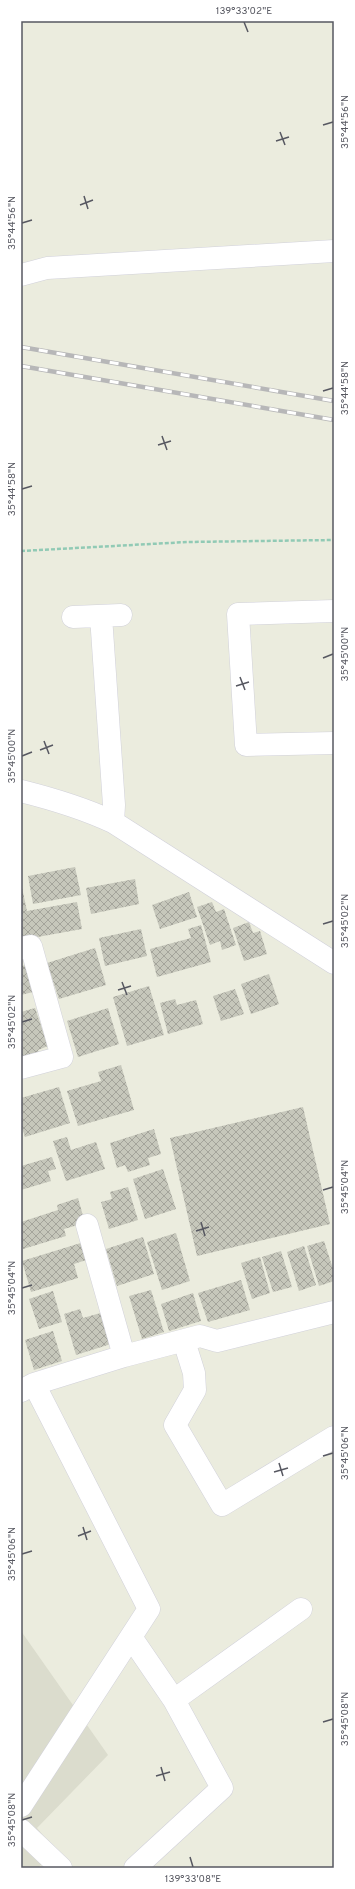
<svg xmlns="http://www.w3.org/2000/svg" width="355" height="1889" font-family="Overpass,sans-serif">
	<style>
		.education { fill: #dbdccd }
		.building { fill: url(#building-cross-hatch) }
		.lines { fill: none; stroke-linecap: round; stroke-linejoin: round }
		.minor-casing { stroke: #d1d1da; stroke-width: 23 }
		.path { stroke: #91cab5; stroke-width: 2.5; stroke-dasharray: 4 2; stroke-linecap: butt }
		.minor { stroke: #fff; stroke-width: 22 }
		.rail-casing { stroke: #b7b7b8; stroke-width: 4.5 }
		.rail { stroke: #fff; stroke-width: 3; stroke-dasharray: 9; stroke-linecap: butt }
		.ticks { fill: none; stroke: #575861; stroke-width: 1.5 }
		.neatline { fill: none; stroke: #575861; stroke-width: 1.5 }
		.ticks-label { font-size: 10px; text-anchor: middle; fill: #575861 }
	</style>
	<defs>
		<pattern id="building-cross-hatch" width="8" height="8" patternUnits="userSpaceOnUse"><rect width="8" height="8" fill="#c6c7bb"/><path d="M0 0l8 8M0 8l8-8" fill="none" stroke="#a4a49b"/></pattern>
	</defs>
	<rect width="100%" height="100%" fill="#ebecde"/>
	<path class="education" d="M21,1631L108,1755L37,1828L55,1850L38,1868H21Z"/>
	<path class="building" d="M75,867L81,895L33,904L28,876Z
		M135,879L139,904L91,914L86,888Z
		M21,883L27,911L77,902L82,929L21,940Z
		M189,892L197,917L160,929L152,905Z
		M212,902L216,912L224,909L236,945L222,950L220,941L210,945L197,907Z
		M249,922L253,933L260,931L267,954L244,961L233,928Z
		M201,925L211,962L157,977L150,949L191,938L188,929Z
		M141,929L147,956L105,966L99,938Z
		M95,948L106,985L59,999L47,963Z
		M27,965L33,992L21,995V966Z
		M269,974L279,1004L251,1014L241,984Z
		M149,986L164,1035L127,1046L113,997Z
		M235,989L244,1014L221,1021L213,996Z
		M175,999L177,1005L196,1000L203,1024L168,1034L160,1003Z
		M35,1008L48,1046L38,1050L40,1056L21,1063V1031H23L21,1012Z
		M108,1008L119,1044L78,1057L67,1021Z
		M121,1065L134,1110L78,1126L67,1091L101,1081L98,1072Z
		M59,1087L70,1123L25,1137L21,1125V1098Z
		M303,1107L330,1224L197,1256L170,1138Z
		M154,1129L161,1154L148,1158L150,1165L128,1172L125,1165L117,1168L110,1143Z
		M67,1137L71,1150L96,1142L105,1169L66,1181L53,1141Z
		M52,1157L56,1169L48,1171L51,1181L21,1190V1166Z
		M163,1169L176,1209L145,1219L133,1179Z
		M128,1187L138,1220L109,1229L101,1202L112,1199L110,1192Z
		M78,1198L85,1223L64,1229L66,1236L23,1249L21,1241V1222L58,1210L57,1205Z
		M176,1233L190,1281L162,1290L147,1242Z
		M143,1237L154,1274L117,1286L106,1249Z
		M324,1241L334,1272V1281L319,1286L307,1246Z
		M84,1242L89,1259L74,1264L78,1278L31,1292L22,1261Z
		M304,1246L316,1285L299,1291L287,1252Z
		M281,1251L292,1287L273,1292L262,1257Z
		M260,1257L270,1293L252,1299L241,1263Z
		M241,1280L250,1310L208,1322L198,1293Z
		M151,1290L164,1332L142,1339L129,1296Z
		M53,1291L62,1322L39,1329L29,1299Z
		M193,1293L201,1321L169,1331L161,1304Z
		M80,1309L83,1318L104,1312L114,1343L76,1355L64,1314Z
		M53,1331L62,1361L34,1370L25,1340Z"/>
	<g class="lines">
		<g class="minor-casing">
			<path id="minor" d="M21,275L47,268L334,251
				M334,611L238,614L246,745L334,743
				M101,616L114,805L113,822
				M73,617L121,615
				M21,791C53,799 83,808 113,822L334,963
				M21,948L31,946L62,1057L21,1068
				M87,1225L124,1356
				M184,1341L194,1373L195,1390L175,1425L222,1505L334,1437
				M21,1391L34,1384L124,1356L200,1336L217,1341L334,1312
				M131,1637L174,1700L222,1788L135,1868
				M174,1700L301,1609
				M21,1806L149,1609L34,1384
				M21,1830L61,1868"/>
		</g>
		<path class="path" d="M21,551L187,542L334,540"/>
		<use href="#minor" class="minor"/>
		<g class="rail-casing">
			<path id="rail" d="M21,347L334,401
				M21,366L334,420"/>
		</g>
		<use href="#rail" class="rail"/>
	</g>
	<path class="ticks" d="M244,22L248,32M323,125L333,122M280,132L285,145M276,141L289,137M84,196L88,209M80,205L93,200M22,223L32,220M323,391L333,388M162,436L167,450M158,445L171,441M22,489L32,486M323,658L333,654M240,677L245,690M236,686L249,682M44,741L49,754M40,750L53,745M22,756L32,752M323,924L333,921M122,982L127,995M118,990L131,986M22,1022L32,1019M323,1190L333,1187M201,1222L205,1236M196,1231L209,1227M22,1288L32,1285M323,1456L333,1453M279,1463L283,1476M274,1472L288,1468M83,1527L87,1540M78,1536L91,1531M22,1554L32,1551M323,1722L333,1719M161,1767L165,1781M156,1776L170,1772M22,1820L32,1817M190,1857L193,1867"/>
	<rect width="355" height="1889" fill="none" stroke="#ffffff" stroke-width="44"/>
	<rect x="22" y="22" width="311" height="1845" class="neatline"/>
	<g class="ticks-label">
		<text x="244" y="14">139°33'02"E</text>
		<text transform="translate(344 122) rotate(-90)" y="4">35°44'56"N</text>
		<text transform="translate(11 223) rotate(-90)" y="4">35°44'56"N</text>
		<text transform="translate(344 388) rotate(-90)" y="4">35°44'58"N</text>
		<text transform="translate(11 489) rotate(-90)" y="4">35°44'58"N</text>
		<text transform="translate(344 654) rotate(-90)" y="4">35°45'00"N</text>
		<text transform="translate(11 756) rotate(-90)" y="4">35°45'00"N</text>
		<text transform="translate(344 921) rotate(-90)" y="4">35°45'02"N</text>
		<text transform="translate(11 1022) rotate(-90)" y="4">35°45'02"N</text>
		<text transform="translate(344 1187) rotate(-90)" y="4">35°45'04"N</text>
		<text transform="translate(11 1288) rotate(-90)" y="4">35°45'04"N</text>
		<text transform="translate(344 1453) rotate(-90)" y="4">35°45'06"N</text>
		<text transform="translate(11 1554) rotate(-90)" y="4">35°45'06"N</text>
		<text transform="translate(344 1719) rotate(-90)" y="4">35°45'08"N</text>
		<text transform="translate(11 1820) rotate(-90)" y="4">35°45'08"N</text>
		<text x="193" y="1882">139°33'08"E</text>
	</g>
</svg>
